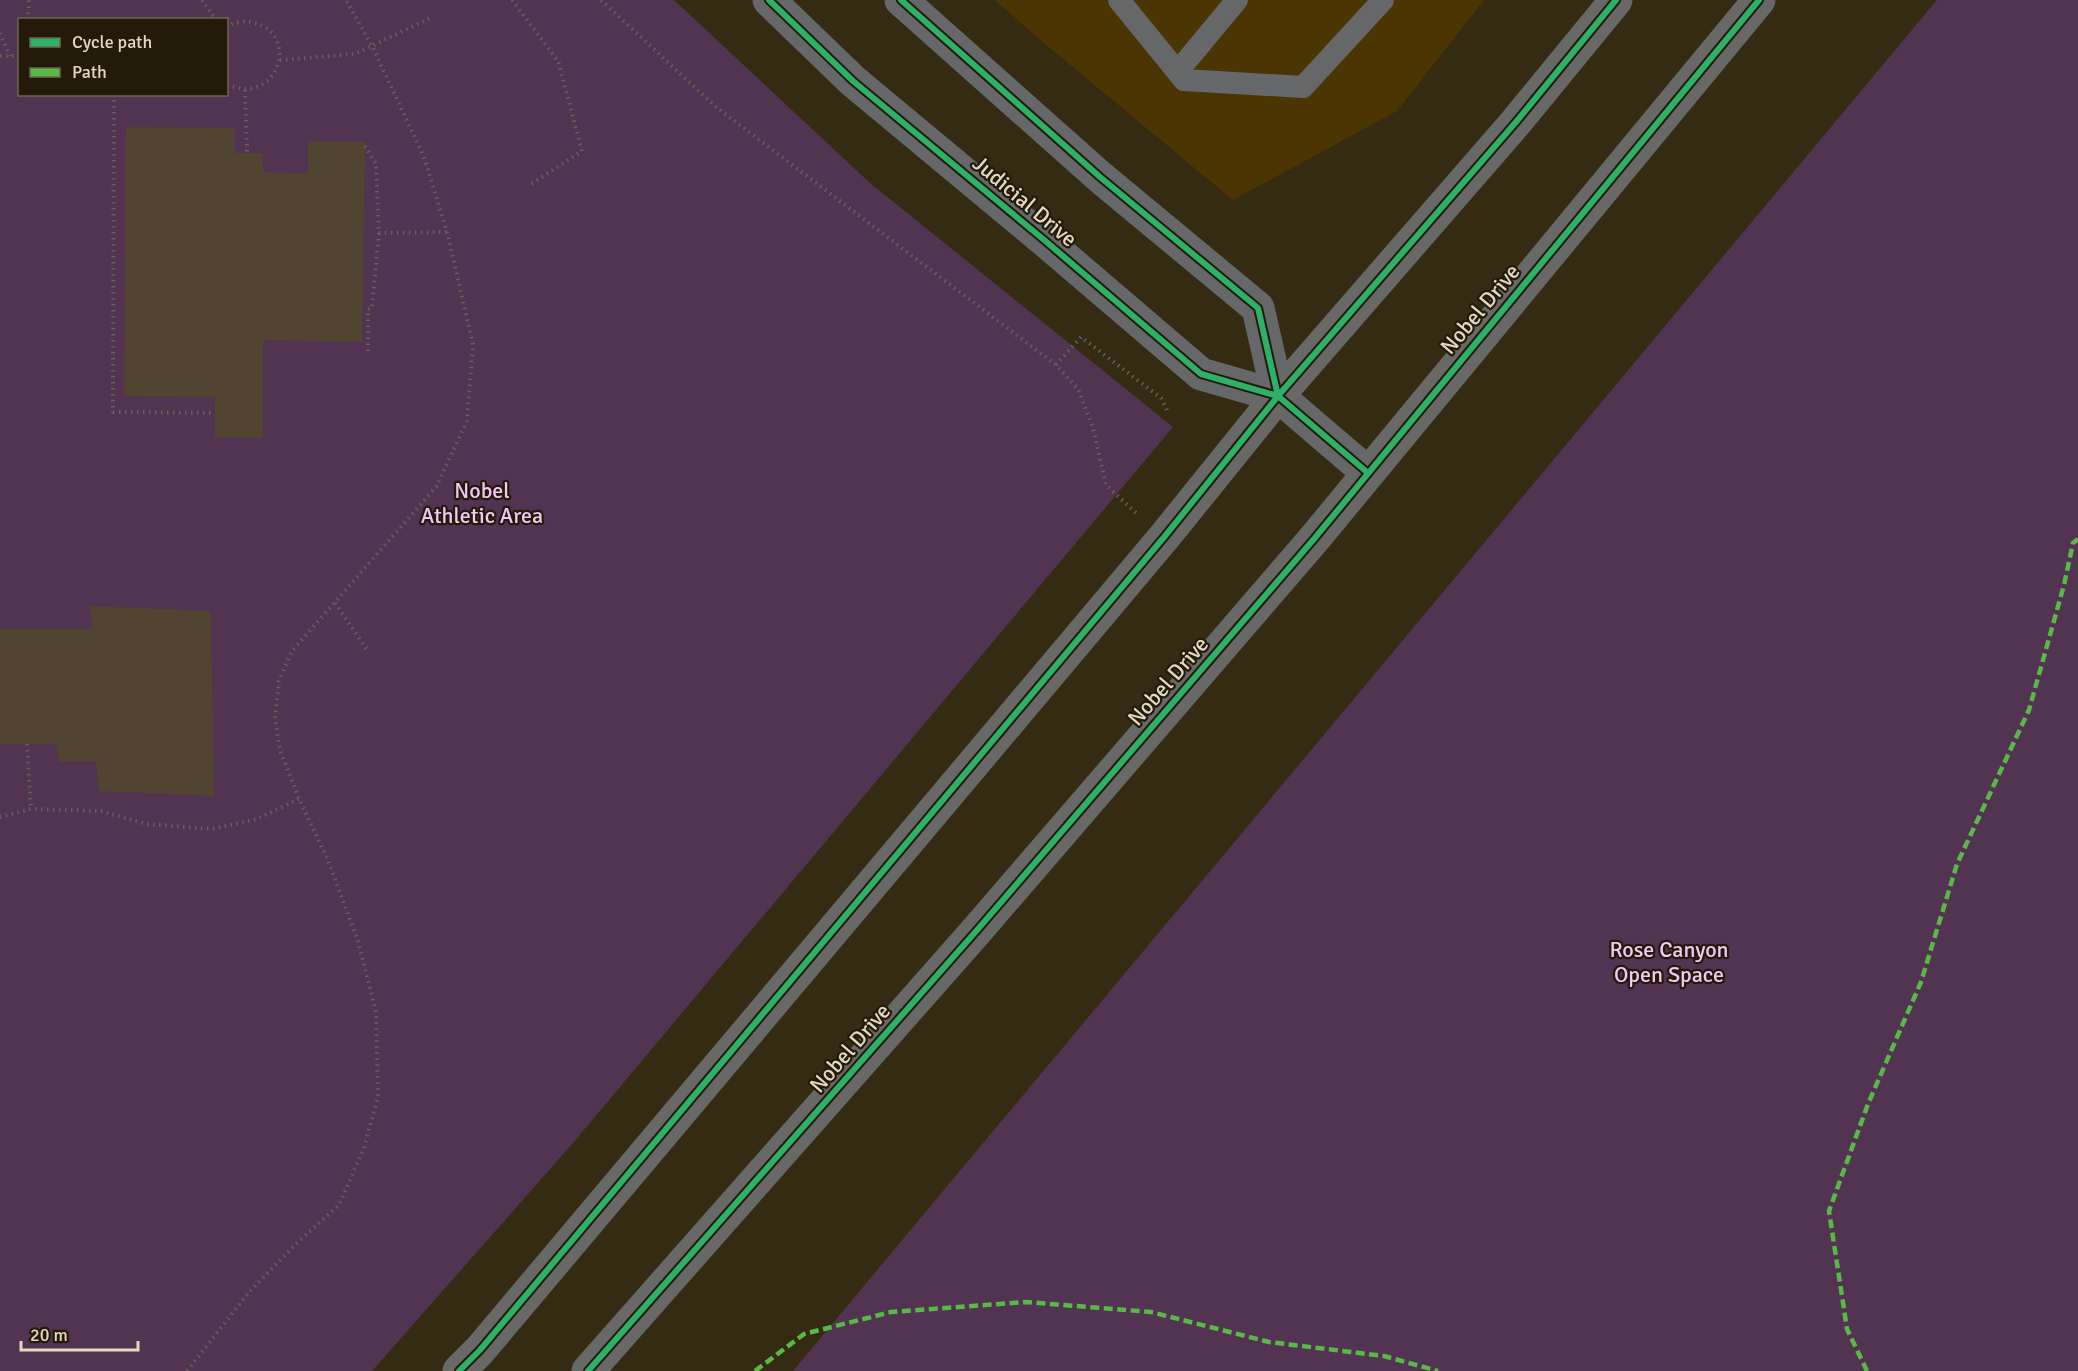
<svg xmlns="http://www.w3.org/2000/svg" width="2078" height="1371" font-family="Signika,sans-serif">
	<style>
		.built { fill: #4a3503 }
		.green { fill: #523351; fill-rule: evenodd }
		.building { fill: #514431 }
		.lines { fill: none; stroke-linecap: round; stroke-linejoin: round }
		.path { stroke: #63615c; stroke-width: 4; stroke-dasharray: 1.5 4.5; stroke-linecap: butt }
		.service { stroke: #666769; stroke-width: 22 }
		.tertiary { stroke: #666769; stroke-width: 33 }
		.secondary { stroke: #686867; stroke-width: 33 }
		.quiet { stroke: #58b947; stroke-width: 4.5; stroke-dasharray: 9 4.5; stroke-linecap: butt }
		.cycleway-casing { stroke: #231a09; stroke-width: 10 }
		.cycleway { stroke: #2db169; stroke-width: 6 }
		.labels { text-anchor: middle; dominant-baseline: central; stroke-width: 4.5; stroke-linejoin: round; paint-order: stroke }
		.street-label { font-size: 22px; fill: #e3d8c2; stroke: #231a09 }
		.park-label { font-size: 22px; fill: #f4c7f8; stroke: #231a09 }
	</style>
	<rect width="100%" height="100%" fill="#352b13"/>
	<path class="built" d="M995,0H1484L1397,111L1233,200L1045,44Z"/>
	<path class="green" d="M0,0H674L870,183L1173,427L573,1143L372,1371H0ZM20,20H226V94H20Z
		M1937,0H2078V1371H793Z"/>
	<path class="building" d="M126,127L234,128V153H263V172L308,173V141L365,142L362,342L263,340V438L215,437V397L124,396Z
		M89,606L211,611L214,796L99,791L96,761L59,762L56,744H0V629H93Z"/>
	<g class="lines">
		<path class="path" d="M202,0L216,20
			M512,0L558,61L582,151L528,186
			M601,0L716,107L1056,365L1078,389L1093,428L1106,485L1136,513
			M28,20L29,0
			M226,27C235,22 244,20 254,23C300,33 279,108 226,84
			M0,33L10,56
			M0,56H20
			M280,60L355,54L430,18
			M245,90L247,153
			M114,94L113,412L215,413
			M365,146L376,164L379,233L447,232
			M368,351V309L372,308L379,233
			M1056,365L1081,337L1161,398L1168,412
			M335,603L368,651
			M27,744L31,809
			M0,817L31,809L101,811L146,824L212,829L257,819L299,799
			M187,1371L249,1292L298,1242L339,1205L364,1148L378,1097L376,1012L358,941L327,858L299,799L280,750L275,719L279,681L292,651L436,487L467,421L473,344L447,232L424,157L372,46L346,0"/>
		<path class="service" d="M1119,0L1184,80L1303,87L1383,0
			M1178,71L1237,0"/>
		<path class="tertiary" d="M769,0L853,81L1043,239L1201,374L1278,396L1368,473
			M901,0L1100,177L1258,308L1278,396"/>
		<path class="secondary" d="M459,1371L480,1350L1165,536L1278,396L1516,122L1616,0
			M588,1371L978,929L1314,539L1759,0"/>
		<path class="quiet" d="M755,1371L804,1334L891,1312L1026,1302L1151,1312L1269,1342L1384,1356L1438,1371
			M1867,1371L1847,1329L1829,1211L1868,1104L1921,982L1957,864L2029,710L2064,585L2073,543L2078,539"/>
		<g class="cycleway-casing">
			<path id="cycleway" d="M769,0L853,81L1043,239L1201,374L1278,396L1368,473
				M901,0L1100,177L1258,308L1278,396
				M459,1371L480,1350L1165,536L1278,396L1516,122L1616,0
				M588,1371L978,929L1314,539L1759,0"/>
		</g>
		<use href="#cycleway" class="cycleway"/>
	</g>
	<g class="labels">
		<g class="street-label">
			<text transform="translate(1025 201) rotate(40)">Judicial Drive</text>
			<text transform="translate(1480 309) rotate(-50)">Nobel Drive</text>
			<text transform="translate(1168 681) rotate(-49)">Nobel Drive</text>
			<text transform="translate(850 1048) rotate(-49)">Nobel Drive</text>
		</g>
		<g class="park-label">
			<text x="482" y="490">Nobel<tspan x="482" dy="25">Athletic Area</tspan></text>
			<text x="1669" y="949">Rose Canyon<tspan x="1669" dy="25">Open Space</tspan></text>
		</g>
	</g>
	<rect x="18" y="18" width="210" height="78" fill="#231a09" stroke="#706653" stroke-width="1.5"/>
	<rect x="30" y="38" width="30" height="9" fill="#2db169" stroke="#706653" stroke-width="1.5"/>
	<text x="72" y="48" font-size="18" fill="#e3d8c2">Cycle path</text>
	<rect x="30" y="68" width="30" height="9" fill="#58b947" stroke="#706653" stroke-width="1.5"/>
	<text x="72" y="78" font-size="18" fill="#e3d8c2">Path</text>
	<path d="M21 1341v9h117v-9" fill="none" stroke="#e3d8c2" stroke-width="3"/>
	<text x="30" y="1341" font-size="18" fill="#e3d8c2" stroke="#231a09" stroke-width="4.5" paint-order="stroke">20 m</text>
</svg>
